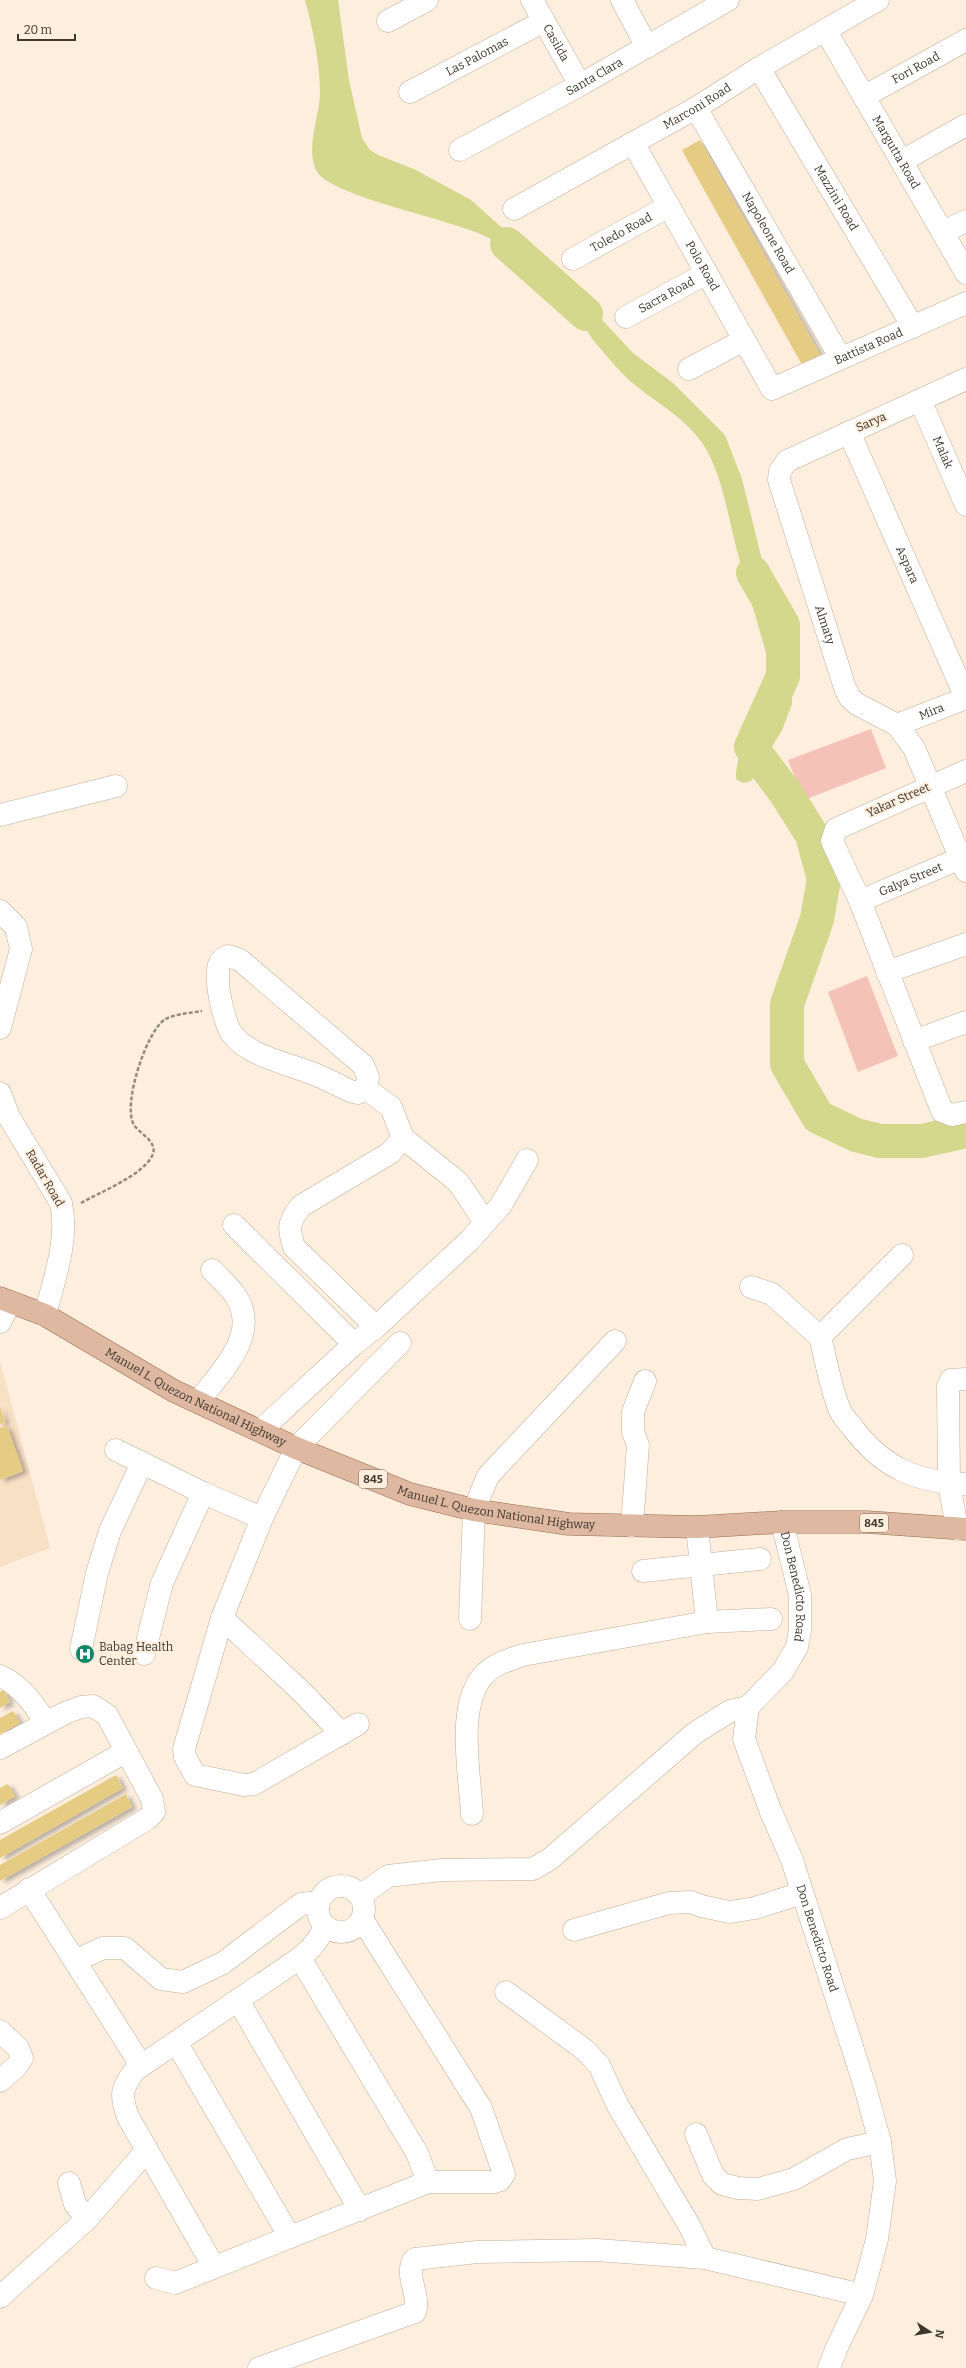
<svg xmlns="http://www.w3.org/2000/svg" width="966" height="2368" font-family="Bitter,serif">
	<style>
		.built { fill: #f8e0c5 }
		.green { fill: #f5c2b7 }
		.water { fill: #d4d88c }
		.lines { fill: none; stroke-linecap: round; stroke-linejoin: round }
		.river { stroke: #d4d88c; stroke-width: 34 }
		.building { fill: #e6cc82; filter: url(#shadow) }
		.minor-casing { stroke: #c0af9a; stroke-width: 23 }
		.major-casing { stroke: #986c50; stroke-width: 23 }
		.path { stroke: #968b7f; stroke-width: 2.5; stroke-dasharray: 4 2; stroke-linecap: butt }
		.minor { stroke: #fff; stroke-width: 22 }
		.major { stroke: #deb8a1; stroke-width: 22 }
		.labels { text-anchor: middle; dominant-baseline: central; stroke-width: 4; stroke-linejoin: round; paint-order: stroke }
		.shield { fill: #fdeedd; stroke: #776e62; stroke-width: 1 }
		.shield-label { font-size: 11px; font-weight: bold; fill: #3e372e }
		.street-label { font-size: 12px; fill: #3e372e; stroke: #fdeedd }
		.poi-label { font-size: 12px; fill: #3e372e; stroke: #fdeedd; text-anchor: start }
	</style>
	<defs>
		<filter id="shadow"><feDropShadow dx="4.5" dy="2.5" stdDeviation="2" flood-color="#0004"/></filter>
	</defs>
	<rect width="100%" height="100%" fill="#fdeedd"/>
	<path class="built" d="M0,1361L50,1548L0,1567Z"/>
	<path class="green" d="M871,729L886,768L804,800L788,760Z
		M867,976L898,1056L858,1072L828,992Z"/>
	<path class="water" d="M305,0H338L349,80L362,138L370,150L378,155L414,169L471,200L590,307L633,353L673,383L725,435L742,479L792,681V704L782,730L751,781L743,783L736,779C735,741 768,712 772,675C762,636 749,597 739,558C729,523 724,481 706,449C688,418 654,402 629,380C618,370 608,357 598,346C585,331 578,313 565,298C546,274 517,254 491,239C459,220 328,197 316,170C305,146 321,114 320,89C319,58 313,30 305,0Z"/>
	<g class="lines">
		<path class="river" d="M507,244L586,314
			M753,573L783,625V676L751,747L785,792L812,835L824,879L817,919L787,1004V1064L818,1117L856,1135L880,1141H922L966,1131"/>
	</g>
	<path class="building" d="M700,140L823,360L805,370L682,150Z
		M0,1406L5,1423L0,1424Z
		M7,1426L23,1471L0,1480V1428Z
		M4,1690L10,1702L0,1708V1692Z
		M13,1711L20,1723L0,1734V1718Z
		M116,1775L123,1788L0,1858V1840Z
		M8,1784L15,1796L0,1805V1788Z
		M126,1794L132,1807L0,1881V1865Z"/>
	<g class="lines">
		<g class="minor-casing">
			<g id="minor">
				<path id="s1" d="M532,0L580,85"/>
				<path d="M622,0L647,47"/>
				<path d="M388,21L427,0"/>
				<path id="s2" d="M826,31L966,273"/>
				<path id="s3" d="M759,68L913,327"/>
				<path id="s4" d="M410,92L544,21"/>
				<path id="s5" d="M865,96L966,40"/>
				<path id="s6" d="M696,108L840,357"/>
				<path id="s7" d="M633,143L772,389L966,303"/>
				<path id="s8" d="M460,150L580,85L728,0"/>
				<path d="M902,161L966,125"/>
				<path id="s9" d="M514,209L696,108L759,68L878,0"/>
				<path d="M943,232L966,221"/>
				<path id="s10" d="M573,259L669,206"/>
				<path id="s11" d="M626,317L707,273"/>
				<path d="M689,369L744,340"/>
				<path id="s12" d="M966,379L787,461L780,471L779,480L845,688L850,698L857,704L897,725L914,748L966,871"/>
				<path id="s13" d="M920,400L966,505"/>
				<path id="s14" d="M849,432L966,698"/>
				<path id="s15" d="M897,725L966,698"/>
				<path d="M966,771L836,829L832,841L860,901L942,1111L952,1115L966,1112"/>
				<path d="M0,815L116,786"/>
				<path id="s16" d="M860,901L961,858"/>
				<path d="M0,911L16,927L21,949L0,1028"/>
				<path d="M228,956L240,960L363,1065L368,1077L366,1089L358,1093L350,1091C336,1084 321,1076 306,1071C282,1062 248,1055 232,1034C225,1024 218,993 218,981C218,970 216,961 228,956Z"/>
				<path d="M887,972L966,944"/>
				<path d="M914,1041L966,1022"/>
				<path d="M366,1089L391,1107L403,1138L458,1182L485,1222"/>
				<path d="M0,1093L9,1117L61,1203C69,1240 54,1279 45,1315"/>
				<path d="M234,1225L354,1344"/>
				<path d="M902,1255L820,1337C826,1360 830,1385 839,1408C841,1415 848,1422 853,1428C883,1468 916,1482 966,1484"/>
				<path d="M751,1287L772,1294L820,1337"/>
				<path d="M0,1322L10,1302"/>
				<path d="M376,1327L294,1247C288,1228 288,1222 301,1206L390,1153L403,1138"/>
				<path d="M198,1402C220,1372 262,1334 235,1295C229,1286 219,1278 212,1270"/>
				<path d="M260,1431L354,1344L376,1327L470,1240L501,1205L527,1160"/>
				<path d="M116,1450L203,1493L262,1518"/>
				<path id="s17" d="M782,1522L800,1595V1630L797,1647L783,1671L748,1707L744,1739L771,1812L792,1860L865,2087L880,2142L885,2181L877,2239L862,2295L837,2347L829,2368"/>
				<path d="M632,1526L638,1445L633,1432V1412L645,1381"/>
				<path d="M697,1527L707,1622"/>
				<path d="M957,1529L949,1483L948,1386L951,1380L966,1379"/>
				<path d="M643,1571L760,1559"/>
				<path d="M222,1618L301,1691L342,1734"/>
				<path d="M470,1619L474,1510L488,1476L615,1341"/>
				<path d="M81,1649L97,1573L110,1531L142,1463"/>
				<path d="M144,1654L162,1583L203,1493"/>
				<path d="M0,1676C21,1685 33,1704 46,1722"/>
				<path d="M358,1724L254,1784L244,1785L195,1775L185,1757L184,1749L222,1618L262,1518L296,1448L400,1343"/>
				<path d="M0,1748L65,1713L81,1707L93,1706L107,1715L152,1799L154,1812L147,1819L0,1908"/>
				<path d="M472,1814C470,1775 456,1707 483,1676C493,1664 509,1660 523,1655L707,1622L771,1619"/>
				<path d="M0,1823L125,1752"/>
				<circle cx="341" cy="1909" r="23"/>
				<path d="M29,1889L141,2065"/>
				<path d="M360,1896L388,1876L442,1870L533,1869L550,1859L695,1733L730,1711L748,1707"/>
				<path d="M574,1930L669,1903L691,1902L701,1906L730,1912L755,1908L802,1893"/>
				<path d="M300,1958L417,2153L428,2182"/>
				<path d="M75,1961L103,1948H125L161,1979L183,1982L223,1963L301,1904L319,1902"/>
				<path d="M506,1992L585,2050L599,2065L617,2104L689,2225L705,2258"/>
				<path d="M238,2000L360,2210"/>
				<path d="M0,2031L18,2048L22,2058L17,2066L0,2081"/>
				<path d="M176,2042L290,2237"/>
				<path d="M696,2134L713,2175L722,2184L738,2188L758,2189L794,2179L847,2149L880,2142"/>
				<path d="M69,2183L75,2204L87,2219"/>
				<path d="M214,2267L128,2117C120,2095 121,2089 135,2070L300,1958L312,1947L326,1927"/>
				<path d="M156,2278L175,2283L428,2182H494L500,2180L504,2174L481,2108L362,1919"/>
				<path d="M0,2297L87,2219L147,2150"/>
				<path d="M259,2368L415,2312C421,2296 403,2272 415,2259L477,2252L597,2250L705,2258L862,2295"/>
			</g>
		</g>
		<g class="major-casing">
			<g id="major">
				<path id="s18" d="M0,1298L45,1315L174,1391L296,1448L410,1494L474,1510L569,1524L697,1527L782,1522H867L966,1529"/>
			</g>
		</g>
		<path class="path" d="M81,1203C102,1191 144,1175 153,1154C157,1141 140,1134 134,1125C122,1105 146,1033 164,1020C173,1014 191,1013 202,1011"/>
		<use href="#minor" class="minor"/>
		<use href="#major" class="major"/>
	</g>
	<defs>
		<g id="hospital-disc" transform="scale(1)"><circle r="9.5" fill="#0f8869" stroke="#fdeedd"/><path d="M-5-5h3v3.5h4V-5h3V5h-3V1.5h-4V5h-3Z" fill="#fff"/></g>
	</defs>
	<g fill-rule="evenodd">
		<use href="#hospital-disc" x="85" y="1654"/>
	</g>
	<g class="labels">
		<g class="shield">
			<rect x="359" y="1470" width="28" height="18" rx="3"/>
			<rect x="860" y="1514" width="28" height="18" rx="3"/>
		</g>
		<g class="shield-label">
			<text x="373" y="1479">845</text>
			<text x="874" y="1523">845</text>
		</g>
		<g class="street-label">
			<text stroke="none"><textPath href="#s1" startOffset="49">Casilda</textPath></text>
			<text stroke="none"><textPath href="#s4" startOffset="76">Las Palomas</textPath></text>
			<text stroke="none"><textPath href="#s5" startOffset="58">Fori Road</textPath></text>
			<text stroke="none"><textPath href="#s8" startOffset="153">Santa Clara</textPath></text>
			<text stroke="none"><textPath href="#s9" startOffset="210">Marconi Road</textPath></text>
			<text stroke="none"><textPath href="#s2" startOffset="140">Margutta Road</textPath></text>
			<text stroke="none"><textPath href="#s3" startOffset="151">Mazzini Road</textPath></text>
			<text stroke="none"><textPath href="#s6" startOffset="144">Napoleone Road</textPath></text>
			<text stroke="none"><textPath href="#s10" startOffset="55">Toledo Road</textPath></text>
			<text stroke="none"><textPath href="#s7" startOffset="141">Polo Road</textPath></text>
			<text stroke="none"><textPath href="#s11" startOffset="46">Sacra Road</textPath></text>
			<text stroke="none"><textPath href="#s7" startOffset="388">Battista Road</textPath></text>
			<text transform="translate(871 422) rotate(-24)">Sarya</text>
			<text stroke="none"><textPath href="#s13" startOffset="57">Malak</textPath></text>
			<text stroke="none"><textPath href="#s14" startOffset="145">Aspara</textPath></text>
			<text stroke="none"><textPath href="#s12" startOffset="370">Almaty</textPath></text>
			<text stroke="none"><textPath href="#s15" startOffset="37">Mira</textPath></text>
			<text transform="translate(898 800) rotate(-24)">Yakar Street</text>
			<text stroke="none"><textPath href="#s16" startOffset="55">Galya Street</textPath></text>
			<text transform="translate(45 1178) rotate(60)">Radar Road</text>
			<text stroke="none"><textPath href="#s18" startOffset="220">Manuel L. Quezon National Highway</textPath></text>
			<text stroke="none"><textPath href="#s18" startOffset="543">Manuel L. Quezon National Highway</textPath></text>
			<text stroke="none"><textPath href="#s17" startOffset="66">Don Benedicto Road</textPath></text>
			<text stroke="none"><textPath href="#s17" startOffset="450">Don Benedicto Road</textPath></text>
		</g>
		<g class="poi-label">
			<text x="99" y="1647">Babag Health<tspan x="99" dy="14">Center</tspan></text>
		</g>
	</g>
	<g transform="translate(930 2332) rotate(102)" stroke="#fdeedd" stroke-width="3" paint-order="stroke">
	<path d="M0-3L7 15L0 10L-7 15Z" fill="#3e372e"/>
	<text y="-6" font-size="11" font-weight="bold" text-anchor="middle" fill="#3e372e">N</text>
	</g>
	<path d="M18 34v6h57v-6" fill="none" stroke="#3e372e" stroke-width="2"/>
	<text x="24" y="34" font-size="12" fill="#3e372e" stroke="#fdeedd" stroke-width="3" paint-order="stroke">20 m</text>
</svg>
